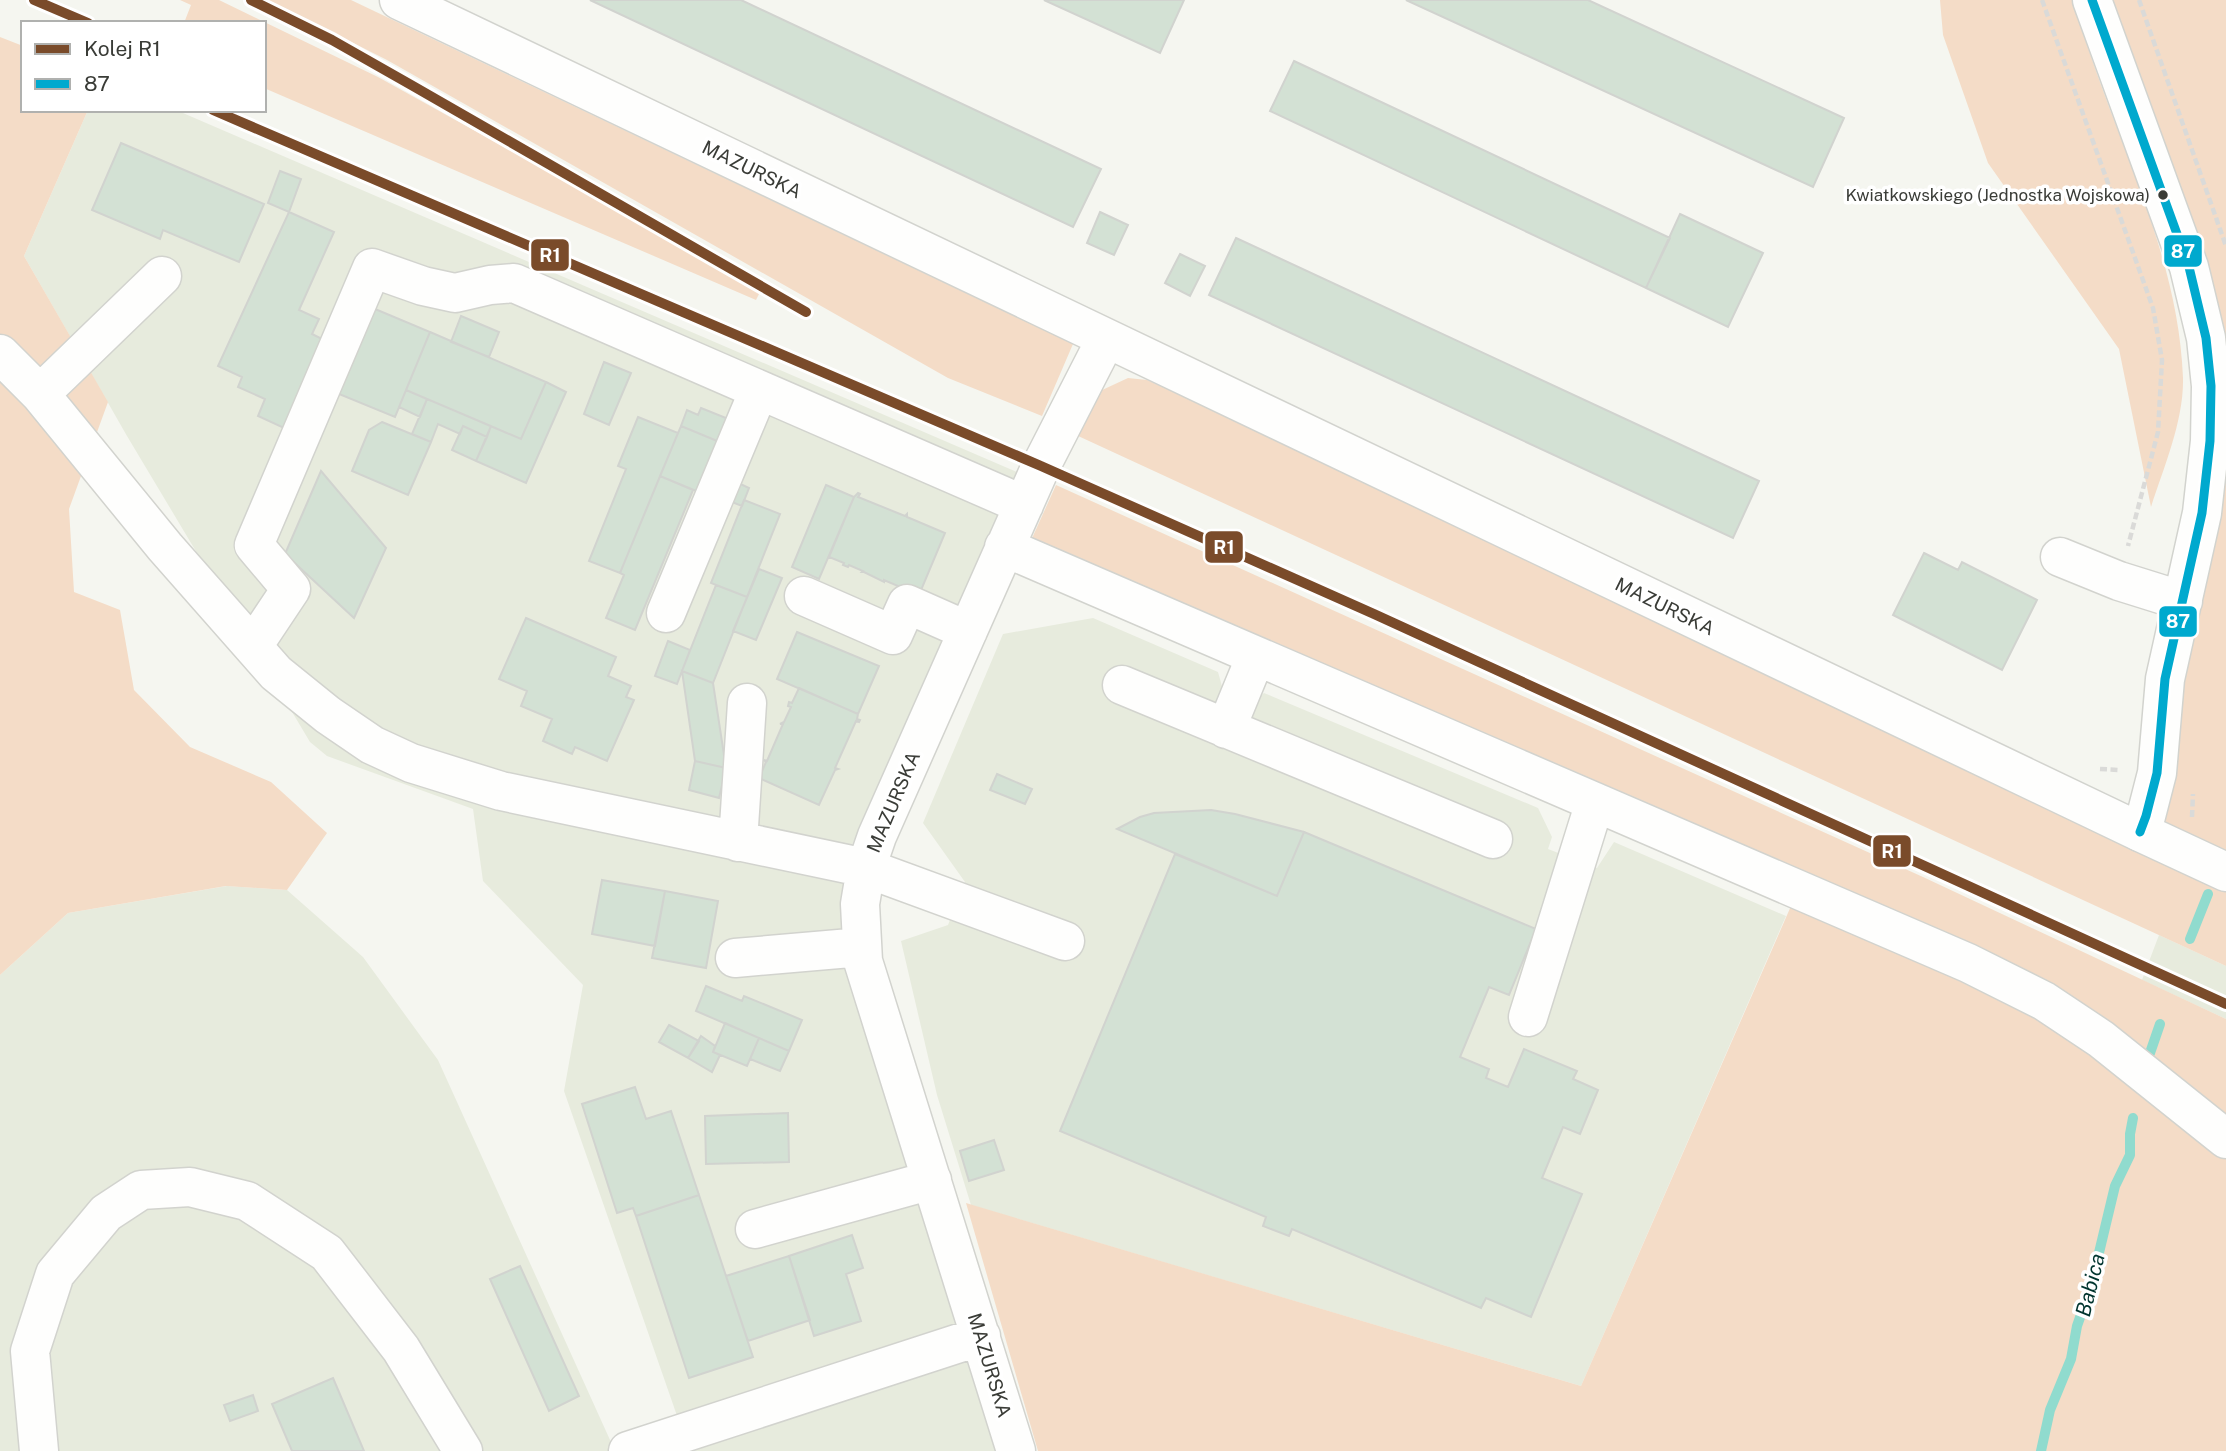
<svg xmlns="http://www.w3.org/2000/svg" width="2226" height="1451" font-family="'Public Sans',sans-serif">
	<style>
		.built { fill: #e7ebdd }
		.green { fill: #f4dcc7 }
		.lines { fill: none; stroke-linecap: round; stroke-linejoin: round }
		.stream { stroke: #90dbce; stroke-width: 10 }
		.building { fill: #d3e1d4; stroke: #d1d3cf; stroke-width: 2 }
		.minor-casing { stroke: #d2d3ce; stroke-width: 41 }
		.major-casing { stroke: #d2d3ce; stroke-width: 41 }
		.path { stroke: #dadad8; stroke-width: 4.5; stroke-dasharray: 7 3.5; stroke-linecap: butt }
		.minor { stroke: #fefefd; stroke-width: 38 }
		.major { stroke: #fefefd; stroke-width: 38 }
		.bus-1-casing { stroke: #fff; stroke-width: 14 }
		.bus-1 { stroke: #00a9ce; stroke-width: 9 }
		.rail-1-casing { stroke: #fff; stroke-width: 16 }
		.rail-1 { stroke: #7a4b2a; stroke-width: 10 }
		.bus-dot { fill: #3a3c37; stroke: #fff; stroke-width: 2.5 }
		.labels { text-anchor: middle; dominant-baseline: central; stroke-width: 7; stroke-linejoin: round; paint-order: stroke }
		.bus-label { font-size: 17px; fill: #3a3c37; stroke: #fff; text-anchor: end }
		.street-label { font-size: 19px; fill: #3a3c37; stroke: #fff }
		.water-label { font-size: 21px; font-style: italic; fill: #00342e; stroke: #fff }
		.line-badge { stroke: #fff; stroke-width: 2.5 }
		.badge-label { font-size: 19px; text-anchor: middle; font-weight: bold; fill: #fff }
	</style>
	<rect width="100%" height="100%" fill="#f5f6f0"/>
	<path class="built" d="M88,110H176L1019,473L852,845L845,864L841,925L846,972L937,1255L996,1451H628L683,1433L564,1091L583,985L483,881L473,809L327,756L310,742L127,436L24,256Z
		M1093,618L1218,672L1223,690L1253,703L1264,693L1538,808L1552,837L1548,849L1597,868L1614,842L1786,916L1581,1386L971,1205L937,1095L901,941L948,925L965,882L923,823L1003,634Z
		M227,886L287,890L363,957L438,1060L615,1451H0V975L68,913Z
		M2159,935L2226,966V1019L2142,980Z"/>
	<path class="green" d="M180,0H219L378,77L562,179L760,292L756,300L264,88V23H184L191,5Z
		M268,0H351L1073,344L1042,416L948,378L387,60Z
		M1940,0H2072C2088,49 2105,98 2124,146C2152,221 2180,296 2183,378C2184,420 2164,467 2151,507L2119,349L1988,163L1943,35Z
		M2092,0H2226V852L2146,816L2211,386Z
		M0,37L23,46V110H88L24,256L108,402L69,509L74,592L120,610L134,690L190,747L271,782L327,833L287,890L226,886L68,913L0,975Z
		M1128,378L1147,380L1165,388L2098,833L2226,892V966L1076,435L1100,391Z
		M1056,485L1923,877L2226,1019V1451H1038L966,1203L1581,1386L1798,890L1024,556Z"/>
	<g class="lines">
		<path class="stream" d="M2190,939L2208,894
			M2150,1053L2160,1024
			M2041,1451L2050,1410L2071,1359L2077,1326L2091,1286L2115,1186L2130,1155V1134L2133,1118"/>
	</g>
	<path class="building" d="M590,0H741L1101,169L1073,227Z
		M1044,0H1184L1160,53Z
		M1406,0H1588L1844,118L1813,187Z
		M1294,61L1670,238L1646,288L1270,111Z
		M121,143L264,204L239,262L163,230L160,239L92,210Z
		M280,171L301,179L289,212L268,203Z
		M289,212L334,232L299,310L319,319L312,334L324,340L284,428L258,416L265,399L238,387L242,377L218,366Z
		M1100,212L1128,225L1114,255L1087,243Z
		M1680,214L1763,253L1728,327L1646,288Z
		M1236,238L1759,481L1733,538L1209,295Z
		M1180,254L1205,266L1190,296L1165,283Z
		M375,309L430,332L395,417L339,394Z
		M461,316L499,332L489,357L451,342Z
		M430,332L546,382L521,439L406,390Z
		M604,362L631,373L609,425L584,414Z
		M546,382L566,392L526,483L476,461L491,426L521,439Z
		M406,390L427,399L420,417L399,407Z
		M427,399L491,426L487,437L463,426L460,434L438,424L431,442L412,434Z
		M701,408L731,420L722,443L681,426L687,410L698,415Z
		M638,417L678,433L620,573L589,561L626,469L618,466Z
		M382,422L431,442L408,495L352,471L369,430Z
		M463,426L487,437L476,461L452,450Z
		M681,426L722,443L701,493L660,476Z
		M321,471L386,548L354,618L285,554Z
		M660,476L693,490L635,630L606,618L624,575L620,573Z
		M732,480L749,488L742,506L724,499Z
		M826,485L854,497L819,579L792,567Z
		M858,493L860,494L858,497L905,516L907,514V517L945,533L919,595L884,580V582L864,572H862L863,571L849,565L848,567L843,565L844,563L829,557L854,497Z
		M744,500L780,514L747,597L711,583Z
		M1924,553L1958,570L1962,562L2037,600L2002,670L1893,615Z
		M759,569L782,578L756,640L733,631Z
		M716,585L747,597L713,683L682,671Z
		M526,618L616,657L608,676L631,686L626,697L634,700L607,761L575,747L572,754L543,741L552,719L521,706L527,691L499,679Z
		M797,632L879,666L858,714L777,679Z
		M668,641L690,650L677,684L655,676Z
		M682,671L713,683L726,768L695,761Z
		M799,688L858,714L857,719L860,720L859,722L856,721L835,768L838,769L835,770L819,805L759,778L766,762L764,760L767,761L783,724H780L784,722L791,707L788,706L789,702L792,703Z
		M695,761L726,768L719,798L689,790Z
		M997,774L1032,789L1025,804L990,790Z
		M1211,810L1235,814L1304,832L1277,896L1117,829L1140,817L1154,813Z
		M1304,832L1536,929L1509,995L1489,987L1460,1057L1489,1069L1486,1078L1508,1087L1524,1049L1577,1071L1573,1079L1598,1090L1580,1134L1563,1127L1542,1178L1582,1194L1531,1317L1486,1298L1481,1308L1292,1229L1289,1236L1263,1226L1266,1217L1060,1131L1175,854L1277,896Z
		M602,880L665,891L655,946L592,934Z
		M665,891L718,901L706,968L652,958Z
		M706,986L742,1001L744,996L802,1020L789,1051L696,1011Z
		M725,1023L759,1038L747,1066L713,1052Z
		M669,1025L699,1041L688,1058L659,1042Z
		M701,1036L715,1046L713,1052L720,1055L712,1072L688,1058Z
		M759,1038L789,1051L780,1071L750,1059Z
		M635,1087L646,1119L671,1111L699,1195L636,1216L633,1208L617,1213L582,1104Z
		M788,1113L789,1162L706,1164L705,1116Z
		M994,1140L1004,1170L969,1181L960,1151Z
		M699,1195L753,1357L689,1378L636,1216Z
		M852,1235L863,1268L846,1274L861,1321L814,1336L789,1256Z
		M789,1256L810,1320L748,1341L726,1276Z
		M520,1266L579,1396L549,1411L490,1279Z
		M333,1378L364,1451H292L272,1404Z
		M253,1395L258,1411L230,1421L224,1405Z"/>
	<g class="lines">
		<g class="minor-casing">
			<path id="minor" d="M2092,0L2189,267L2206,338L2211,386L2210,441L2202,513L2165,679L2157,773L2146,816L2140,832
				M0,354L40,394L165,547L276,673L328,715L372,745L411,763L501,791L866,868L1065,941
				M40,394L162,276
				M1004,547L1968,963L2044,1001L2101,1039L2226,1139
				M2060,557L2119,581L2183,601
				M804,596L893,635L907,604L968,631
				M666,613L759,390
				M253,646L291,589L254,545L372,268L423,286L455,293L490,285L514,283L1024,505
				M1122,685L1493,839
				M1226,729L1256,656
				M738,842L747,703
				M735,958L862,947
				M1528,1017L1595,802
				M755,1229L932,1180
				M39,1451L30,1351L55,1274L106,1213L141,1190L190,1187L247,1201L327,1253L401,1349L463,1451
				M628,1451L981,1336
				M1016,1451L863,961L860,904L866,868L877,836L1041,466L1106,339"/>
		</g>
		<g class="major-casing">
			<path id="major" d="M399,0L2140,832L2226,872"/>
		</g>
		<path class="path" d="M2042,0L2153,308L2162,360L2158,432L2128,546
			M2139,0L2226,246
			M2100,769L2119,770
			M2192,817L2193,794"/>
		<use href="#minor" class="minor"/>
		<use href="#major" class="major"/>
		<g class="bus-1-casing">
			<path id="bus-1" d="M2092,0L2189,267L2206,338L2211,386L2210,441L2202,513L2165,679L2157,773L2146,816L2140,832"/>
		</g>
		<use href="#bus-1" class="bus-1"/>
		<g class="rail-1-casing">
			<path id="rail-1" d="M34,0L88,23
				M251,0L332,40L413,86L806,312
				M213,110L1041,466L1374,614L2226,1004"/>
		</g>
		<use href="#rail-1" class="rail-1"/>
	</g>
	<circle class="bus-dot" cx="2163" cy="195" r="6"/>
	<g class="labels">
		<g class="bus-label">
			<text x="2150" y="195">Kwiatkowskiego (Jednostka Wojskowa)</text>
		</g>
		<g class="street-label">
			<text transform="translate(752 169) rotate(26)">MAZURSKA</text>
			<text transform="translate(1665 606) rotate(26)">MAZURSKA</text>
			<text transform="translate(893 802) rotate(-67)">MAZURSKA</text>
			<text transform="translate(990 1365) rotate(73)">MAZURSKA</text>
		</g>
		<g class="water-label">
			<text transform="translate(2090 1285) rotate(-76)">Babica</text>
		</g>
	</g>
	<g class="line-badge">
		<rect x="2163" y="234" width="40" height="34" rx="7" fill="#00a9ce"/>
		<rect x="530" y="238" width="40" height="34" rx="7" fill="#7a4b2a"/>
		<rect x="1204" y="530" width="40" height="34" rx="7" fill="#7a4b2a"/>
		<rect x="2158" y="605" width="40" height="33" rx="7" fill="#00a9ce"/>
		<rect x="1872" y="834" width="40" height="34" rx="7" fill="#7a4b2a"/>
	</g>
	<g class="badge-label">
		<text x="2183" y="258">87</text>
		<text x="550" y="262">R1</text>
		<text x="1224" y="554">R1</text>
		<text x="2178" y="628">87</text>
		<text x="1892" y="858">R1</text>
	</g>
	<rect x="21" y="21" width="245" height="91" fill="#ffffff" stroke="#b0b1af" stroke-width="2"/>
	<rect x="35" y="44" width="35" height="10" fill="#7a4b2a" stroke="#b0b1af" stroke-width="2"/>
	<text x="84" y="56" font-size="21" fill="#3a3c37">Kolej R1</text>
	<rect x="35" y="79" width="35" height="10" fill="#00a9ce" stroke="#b0b1af" stroke-width="2"/>
	<text x="84" y="91" font-size="21" fill="#3a3c37">87</text>
</svg>
